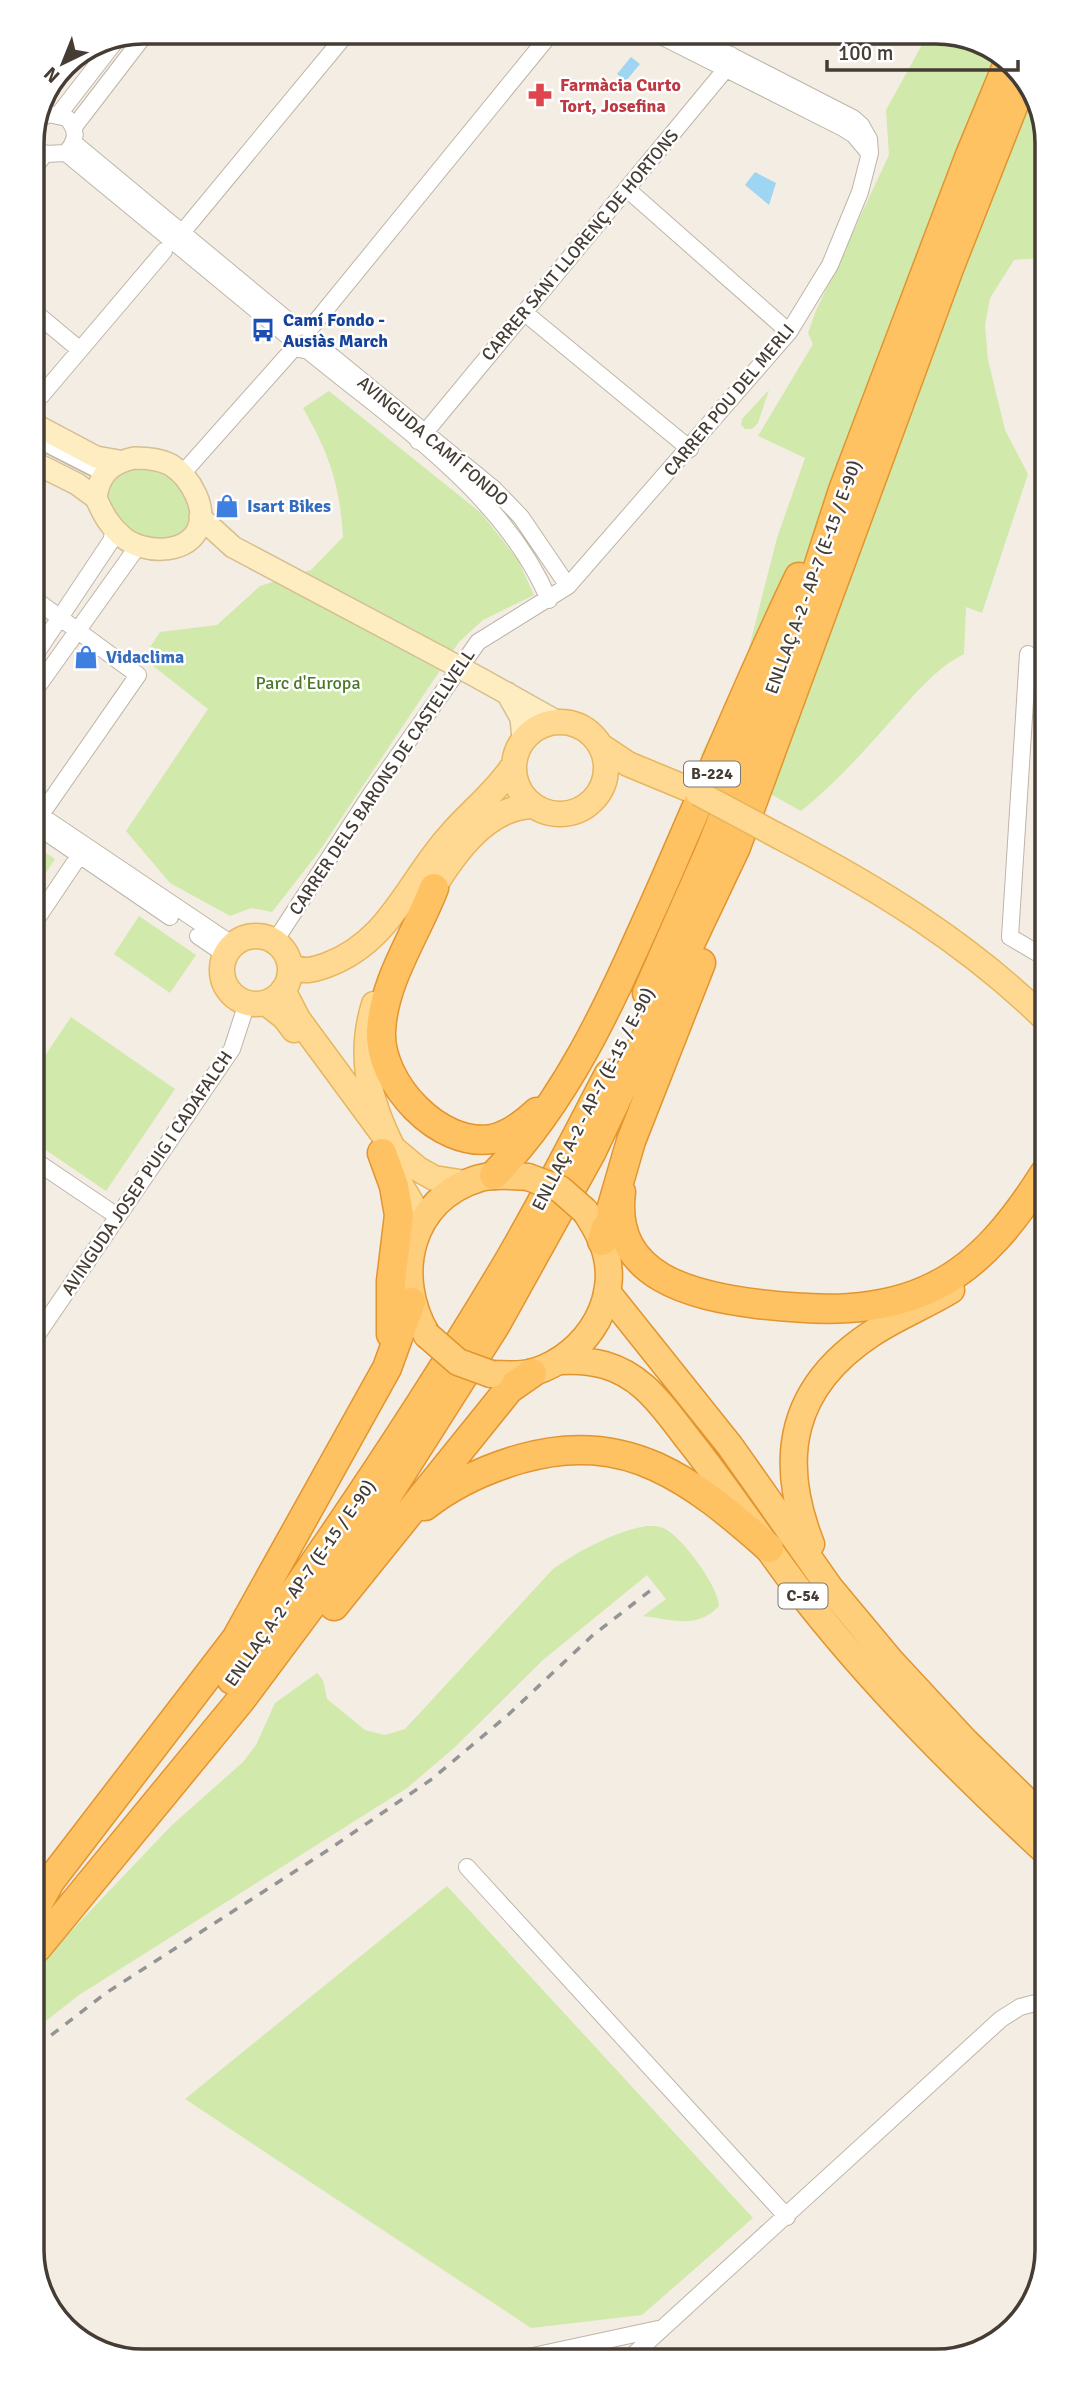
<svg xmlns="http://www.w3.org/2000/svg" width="1079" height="2393" font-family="Signika,sans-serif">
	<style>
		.green { fill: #d1e9ab }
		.water { fill: #9ed5f2 }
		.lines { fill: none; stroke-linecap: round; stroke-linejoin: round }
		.pedestrian-casing { stroke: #beb5a7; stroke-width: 15 }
		.minor-casing { stroke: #beb5a7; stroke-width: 18 }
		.secondary-casing { stroke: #d5bf92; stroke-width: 24 }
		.primary-casing { stroke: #e7b65e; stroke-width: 27 }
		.trunk-casing { stroke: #e2952f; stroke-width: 29 }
		.motorway-casing { stroke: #e2952f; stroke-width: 31 }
		.pedestrian { stroke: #fff; stroke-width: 12 }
		.minor { stroke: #fff; stroke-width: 16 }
		.secondary { stroke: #ffedc2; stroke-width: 21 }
		.primary { stroke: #ffd991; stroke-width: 24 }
		.trunk { stroke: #ffce7a; stroke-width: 26 }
		.motorway { stroke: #ffc263; stroke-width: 28 }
		.rail { stroke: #949494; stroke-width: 3.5; stroke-dasharray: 9 9; stroke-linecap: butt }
		.secondary-bridge-casing { stroke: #d5bf92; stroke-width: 24; stroke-linecap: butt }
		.primary-bridge-casing { stroke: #e7b65e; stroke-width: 27; stroke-linecap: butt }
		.trunk-bridge-casing { stroke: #e2952f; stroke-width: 29; stroke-linecap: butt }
		.secondary-bridge { stroke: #ffedc2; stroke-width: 21 }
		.primary-bridge { stroke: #ffd991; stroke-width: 24 }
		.trunk-bridge { stroke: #ffce7a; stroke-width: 26 }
		.labels { text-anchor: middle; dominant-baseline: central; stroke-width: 5; stroke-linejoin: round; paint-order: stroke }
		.shield { fill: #fff; stroke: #7d7771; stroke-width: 2 }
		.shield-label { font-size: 16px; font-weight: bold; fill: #453d34 }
		.health-label { font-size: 18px; font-weight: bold; fill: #be3a42; stroke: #fff; text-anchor: start }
		.street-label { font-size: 18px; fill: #453d34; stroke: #fff }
		.transit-label { font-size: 18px; font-weight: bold; fill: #164399; stroke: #fff; text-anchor: start }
		.shop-label { font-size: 18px; font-weight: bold; fill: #366cbe; stroke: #fff; text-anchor: start }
		.park-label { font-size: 18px; fill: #4a7826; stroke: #fff }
		.rim { fill: none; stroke: #453d34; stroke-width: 3.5 }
	</style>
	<rect width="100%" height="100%" fill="#f3ede4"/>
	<path class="green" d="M929,32H944L1004,55L1041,107L1042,258L1014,260L990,298L985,325L988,360L1005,430L1028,474L982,613L966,607L964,654C936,668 917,692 896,715C866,749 836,783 801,811L701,755L745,664L777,538L805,458L758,436L813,344L808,333L815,313L889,155L886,110Z
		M769,390L758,423L752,429H745L741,425L742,419Z
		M329,391L481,513L518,560L534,595L483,620L459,642L318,853L272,912L251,908L230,916L170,883L126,831L208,709L143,658L160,632L217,625L260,586L311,570L343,537C340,485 329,453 303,408Z
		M141,466C167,473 178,481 194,503L189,531C182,534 174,539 168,540C139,545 109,520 106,493L114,475Z
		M34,845L55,859L34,891Z
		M139,916L196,955L170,993L114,954Z
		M71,1017L175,1089L106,1191L34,1142V1072Z
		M646,1526C652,1526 658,1526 663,1528C681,1535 719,1587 719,1606C697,1630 671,1619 643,1616L666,1599L647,1575L543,1660L454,1748L407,1788L79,1995L37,2028V1967L171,1826L243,1762L256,1745L275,1703L317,1673L323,1680L327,1699L365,1730L385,1735L405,1729L553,1569C580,1550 614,1532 646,1526Z
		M447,1886L753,2218L642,2315L531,2328L185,2099Z"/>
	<path class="water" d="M631,57L640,64L626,81L617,74Z
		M755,172L776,183L769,205L745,185Z"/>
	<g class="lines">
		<g class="pedestrian-casing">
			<path id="pedestrian" d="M33,439L94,470"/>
		</g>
		<g class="minor-casing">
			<path id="minor" d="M653,32L843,128L854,135L869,153
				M59,114L114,43
				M74,127L147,32
				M32,136L35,147L45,154L66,153C77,140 78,131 67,118L48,114L40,119
				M74,143L297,328
				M66,153L289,337L294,348L304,350L312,342
				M32,170L45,154
				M627,189L789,332
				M176,240L348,32
				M32,310L80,350
				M525,313L690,449
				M309,330L552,32
				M312,340L494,489L521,517L568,586
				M306,349C393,421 504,493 549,600
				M41,396L164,251
				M418,441L725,70L731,55
				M182,474L294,348
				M33,598L138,675L40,816
				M1028,654L1010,937L1044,957
				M33,658L111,541L114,530
				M33,693L138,546
				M34,811L233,945
				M47,833L170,917
				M34,923L79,856
				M198,936L226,955
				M275,941L371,794L478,642L568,586L789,332L830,265L860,192L870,153L869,139L861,125L853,118L685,32
				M34,1160L117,1216
				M35,1338L232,1049L247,1003
				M467,1867L787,2217
				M630,2358L1001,2019L1020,2007L1047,2000
				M519,2359L658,2329"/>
		</g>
		<g class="secondary-casing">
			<path id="secondary" d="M32,423L96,457L119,461
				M134,458C147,458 160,459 171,465C190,477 209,509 197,531C184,555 143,553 124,538C110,527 103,514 96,498C99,474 111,463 134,458Z
				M33,462L77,484L96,498
				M200,517L233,547L442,658
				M481,679L556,721
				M507,693L521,718L523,739"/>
		</g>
		<g class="primary-casing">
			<path id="primary" d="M514 768a46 46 0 1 1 92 0a46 46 0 1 1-92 0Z
				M601,746L628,764L698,793
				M780,837C876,887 966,942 1044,1018
				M424,903C448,864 481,807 533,806
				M222 970a34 34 0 1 1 68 0a34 34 0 1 1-68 0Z
				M291,966C304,973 313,970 327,965C391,941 408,881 451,834C471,811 496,792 513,766
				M283,990L298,1019L393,1148L418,1169L434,1178L466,1183
				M266,1003L284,1017L294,1030
				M374,1004C358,1056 369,1101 393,1148
				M393,1172L415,1209L419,1227"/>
		</g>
		<g class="trunk-casing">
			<path id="trunk" d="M607,1292L730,1446L830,1588L890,1660L966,1742L1046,1820
				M427,1335C392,1276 409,1199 480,1178C496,1174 512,1176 528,1177
				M560,1361C592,1359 619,1365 644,1387C661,1402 674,1421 688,1439C727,1488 761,1540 798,1589C872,1685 958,1770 1046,1852
				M491,1374C505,1374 521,1376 534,1372C588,1355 626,1295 601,1239C597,1230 591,1220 585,1211
				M811,1544C777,1458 791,1387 871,1334C896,1317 925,1306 951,1290"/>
		</g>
		<g class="motorway-casing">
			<path id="motorway" d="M434,888C416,935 383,981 381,1032C379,1083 439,1148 492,1139C510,1135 524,1124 537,1112
				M647,993L711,848L797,632L843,490L970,155L1009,61
				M382,1153L394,1186L399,1215L391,1281V1334
				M494,1175C567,1101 611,1001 653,907C702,797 747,685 799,577
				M621,1192C610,1278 694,1296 758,1304C817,1311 880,1314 935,1286C982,1263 1016,1218 1044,1174
				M602,1241L631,1141L701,963
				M425,1506C453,1484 486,1469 520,1459C627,1428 693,1481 769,1548
				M334,1606L509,1389L532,1373
				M232,1680C327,1548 417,1414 501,1274C540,1209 574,1141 609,1074
				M37,1905L51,1880L236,1639L387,1368L411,1302
				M37,1948L240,1701L352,1551L495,1326L591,1153L736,847L950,266L1023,81"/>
		</g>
		<use href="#pedestrian" class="pedestrian"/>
		<use href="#minor" class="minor"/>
		<use href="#secondary" class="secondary"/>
		<use href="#primary" class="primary"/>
		<use href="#trunk" class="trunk"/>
		<use href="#motorway" class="motorway"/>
		<path class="rail" d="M37,2046L106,1993L325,1852L432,1779L509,1714L593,1635L655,1587"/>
		<g class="secondary-bridge-casing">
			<path id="secondary-bridge" d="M442,658L481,679"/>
		</g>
		<g class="primary-bridge-casing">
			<path id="primary-bridge" d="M698,793L780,837"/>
		</g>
		<g class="trunk-bridge-casing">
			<path id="trunk-bridge" d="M528,1177L560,1189L585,1211
				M427,1335L458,1362L491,1374"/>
		</g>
		<use href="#secondary-bridge" class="secondary-bridge"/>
		<use href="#primary-bridge" class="primary-bridge"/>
		<use href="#trunk-bridge" class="trunk-bridge"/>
	</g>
	<defs>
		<g id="pharmacy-bare" transform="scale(1.89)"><path d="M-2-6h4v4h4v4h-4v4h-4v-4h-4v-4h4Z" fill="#e0444e" stroke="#fff" stroke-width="2.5" paint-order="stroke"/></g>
		<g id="bus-bare" transform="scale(1.89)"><path d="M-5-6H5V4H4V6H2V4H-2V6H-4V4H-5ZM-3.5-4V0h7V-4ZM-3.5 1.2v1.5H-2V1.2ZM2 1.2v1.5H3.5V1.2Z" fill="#1a4fb4" stroke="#fff" stroke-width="2.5" paint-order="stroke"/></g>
		<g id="shop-bare" transform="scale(1.89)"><path d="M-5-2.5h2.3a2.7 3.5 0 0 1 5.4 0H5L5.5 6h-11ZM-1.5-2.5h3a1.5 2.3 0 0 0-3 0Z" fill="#3f7fe0" stroke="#fff" stroke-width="2.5" paint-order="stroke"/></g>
	</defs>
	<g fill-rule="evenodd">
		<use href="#pharmacy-bare" x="540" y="95"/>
		<use href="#bus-bare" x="263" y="330"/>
		<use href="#shop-bare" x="227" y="506"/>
		<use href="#shop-bare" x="86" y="657"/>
	</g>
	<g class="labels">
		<g class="shield">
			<rect x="684" y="761.5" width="56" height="25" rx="5"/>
			<rect x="778.5" y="1583.5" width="49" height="25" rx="5"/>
		</g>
		<g class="shield-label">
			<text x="712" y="774">B-224</text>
			<text x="803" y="1596">C-54</text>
		</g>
		<g class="health-label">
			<text x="560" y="85">Farmàcia Curto<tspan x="560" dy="21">Tort, Josefina</tspan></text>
		</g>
		<g class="street-label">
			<text transform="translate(580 245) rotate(-50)">CARRER SANT LLORENÇ DE HORTONS</text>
			<text transform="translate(729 400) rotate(-50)">CARRER POU DEL MERLI</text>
			<text transform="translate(433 441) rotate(40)">AVINGUDA CAMÍ FONDO</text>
			<text transform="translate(813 577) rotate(-70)">ENLLAÇ A-2 - AP-7 (E-15 / E-90)</text>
			<text transform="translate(382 782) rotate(-56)">CARRER DELS BARONS DE CASTELLVELL</text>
			<text transform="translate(593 1099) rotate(-63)">ENLLAÇ A-2 - AP-7 (E-15 / E-90)</text>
			<text transform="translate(147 1173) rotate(-56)">AVINGUDA JOSEP PUIG I CADAFALCH</text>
			<text transform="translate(300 1583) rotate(-55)">ENLLAÇ A-2 - AP-7 (E-15 / E-90)</text>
		</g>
		<g class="transit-label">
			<text x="283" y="320">Camí Fondo -<tspan x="283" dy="21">Ausiàs March</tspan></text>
		</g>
		<g class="shop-label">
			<text x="247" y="506">Isart Bikes</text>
			<text x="106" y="657">Vidaclima</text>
		</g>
		<g class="park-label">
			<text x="308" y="683">Parc d'Europa</text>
		</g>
	</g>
	<path d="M0 0H1079V2393H0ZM143 44H936A99 99 0 0 1 1035 143V2250A99 99 0 0 1 936 2349H143A99 99 0 0 1 44 2250V143A99 99 0 0 1 143 44Z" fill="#fff" fill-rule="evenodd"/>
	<path class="rim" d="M143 44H936A99 99 0 0 1 1035 143V2250A99 99 0 0 1 936 2349H143A99 99 0 0 1 44 2250V143A99 99 0 0 1 143 44Z"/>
	<g transform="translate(63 63) rotate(223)" stroke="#ffffff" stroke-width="5" paint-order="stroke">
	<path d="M0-5L12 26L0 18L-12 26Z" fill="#453d34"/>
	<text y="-10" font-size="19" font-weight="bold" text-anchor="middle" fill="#453d34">N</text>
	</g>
	<path d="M827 60v10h191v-10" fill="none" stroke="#453d34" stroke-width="3.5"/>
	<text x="838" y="60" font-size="21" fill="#453d34" stroke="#ffffff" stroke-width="5" paint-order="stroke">100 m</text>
</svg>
